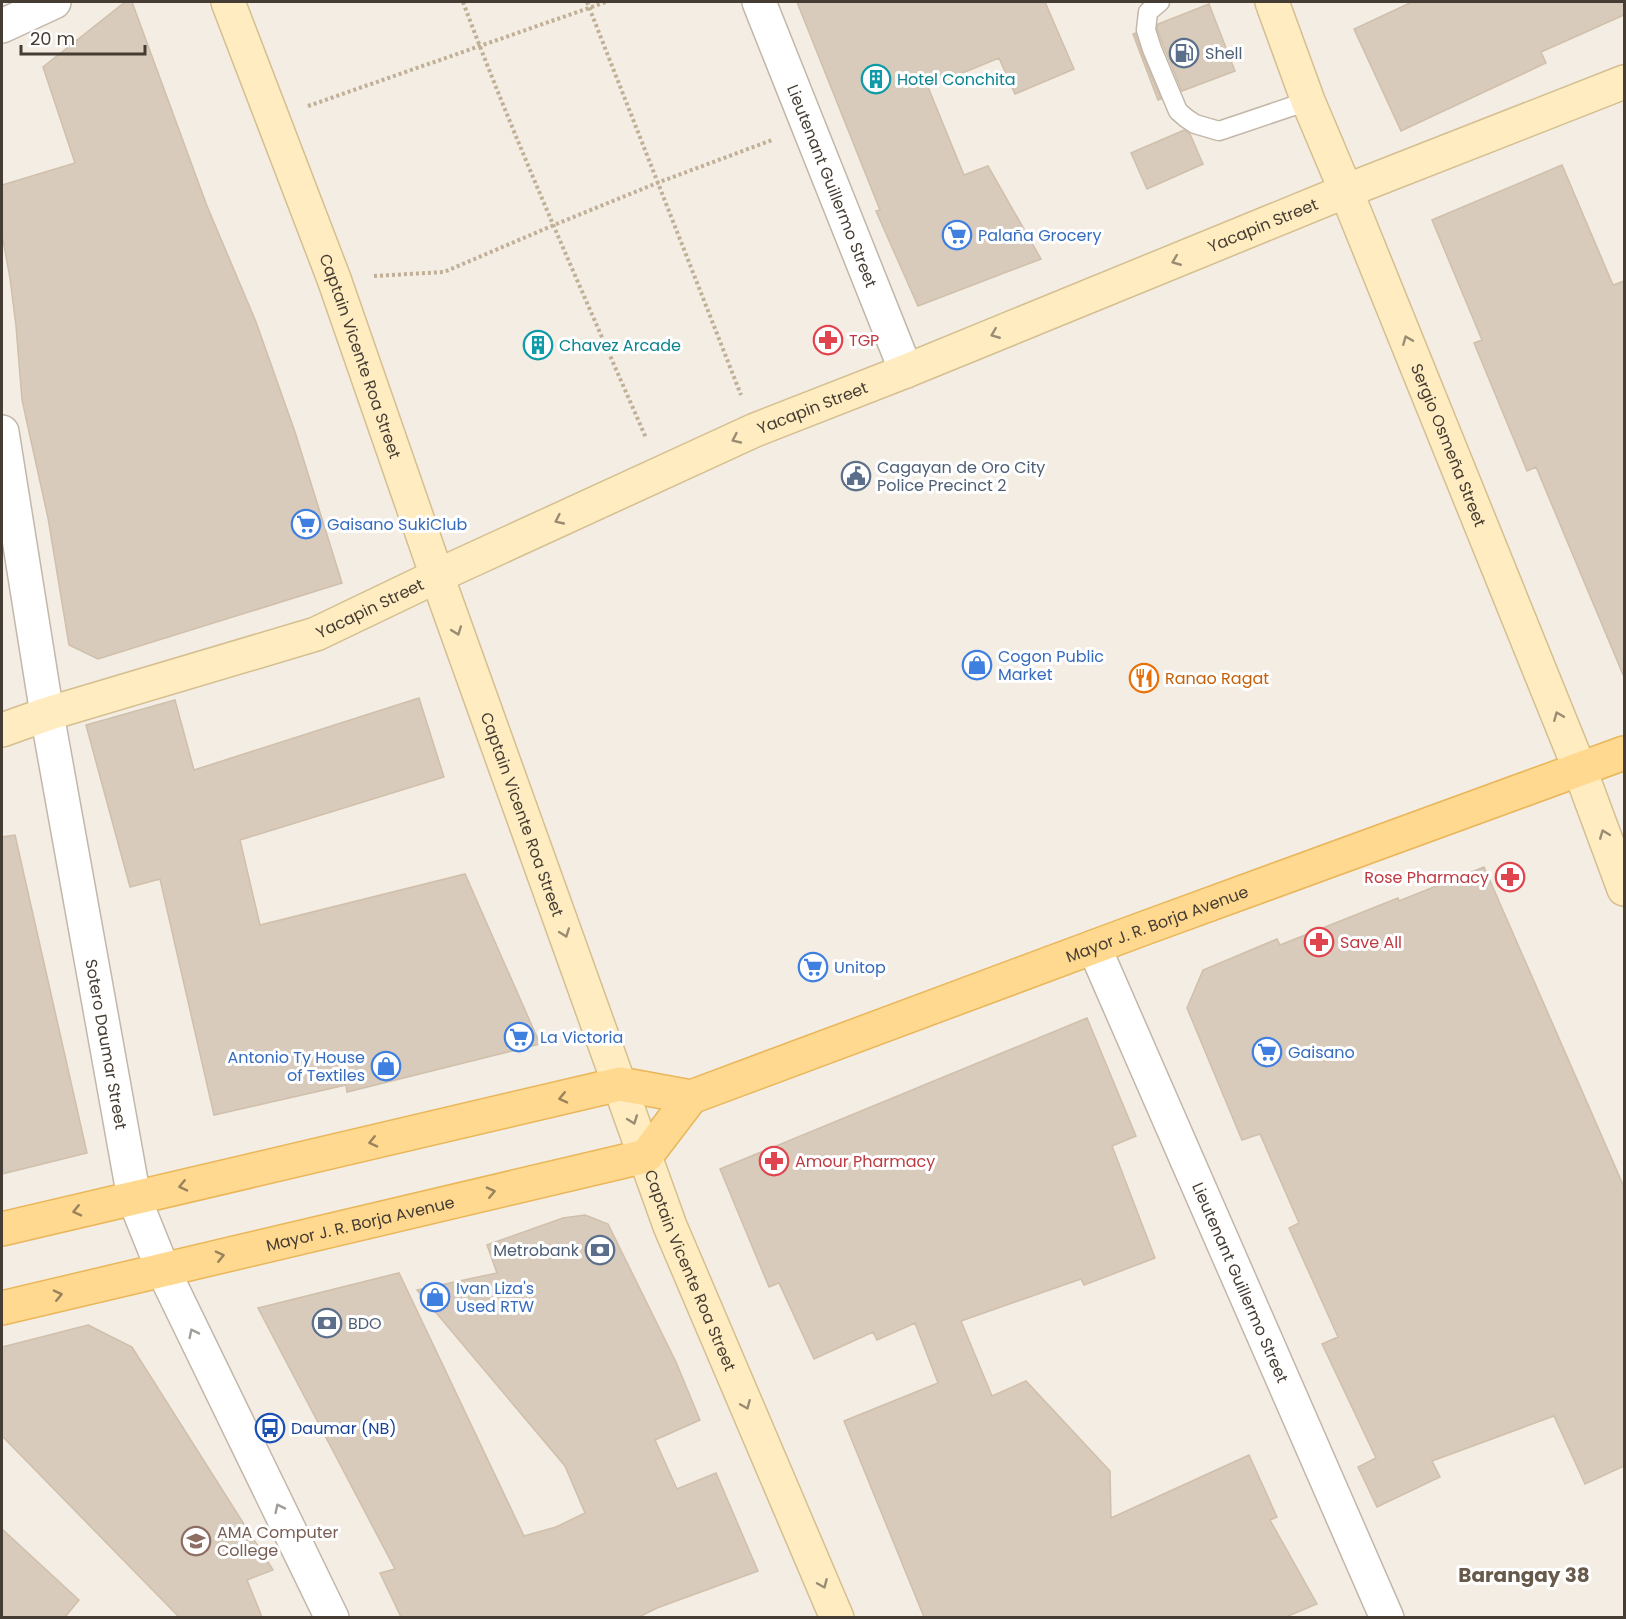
<svg xmlns="http://www.w3.org/2000/svg" width="1626" height="1619" font-family="Poppins,sans-serif">
	<style>
		.building { fill: #d8cbbb; stroke: #d0bfab; stroke-width: 1.5 }
		.lines { fill: none; stroke-linecap: round; stroke-linejoin: round }
		.lane-casing { stroke: #c2b7a9; stroke-width: 21 }
		.street-casing { stroke: #c2b7a9; stroke-width: 36 }
		.secondary-casing { stroke: #d5bf90; stroke-width: 36 }
		.primary-casing { stroke: #eab65a; stroke-width: 36 }
		.path { stroke: #c1af96; stroke-width: 4; stroke-dasharray: 3 3; stroke-linecap: butt }
		.lane { stroke: #fff; stroke-width: 18 }
		.street { stroke: #fff; stroke-width: 33 }
		.secondary { stroke: #ffecc1; stroke-width: 33 }
		.primary { stroke: #ffd990; stroke-width: 33 }
		.oneway { stroke: #998c73 }
		.oneway2 { stroke: #99835d }
		.oneway3 { stroke: #a29e99 }
		.labels { text-anchor: middle; dominant-baseline: central; stroke-width: 6; stroke-linejoin: round; paint-order: stroke }
		.service-label { font-size: 16px; fill: #4e5e75; stroke: #fff; text-anchor: start }
		.culture-label { font-size: 16px; fill: #0d838f; stroke: #fff; text-anchor: start }
		.street-label { font-size: 16px; fill: #453d33; stroke: #fff }
		.shop-label { font-size: 16px; fill: #366cbe; stroke: #fff; text-anchor: start }
		.health-label { font-size: 16px; fill: #be3a42; stroke: #fff; text-anchor: start }
		.food-label { font-size: 16px; fill: #c56008; stroke: #fff; text-anchor: start }
		.transit-label { font-size: 16px; fill: #164399; stroke: #fff; text-anchor: start }
		.education-label { font-size: 16px; fill: #785e54; stroke: #fff; text-anchor: start }
		.quarter-label { font-size: 20px; font-weight: bold; fill: #685a4a; stroke: #fff }
	</style>
	<rect width="100%" height="100%" fill="#f3ede3"/>
	<path class="building" d="M125,2H132L207,206L256,322L295,432L342,583L98,659L69,645L48,518L22,400L16,326L10,278L2,235V185L75,163L43,67Z
		M797,2H1045L1074,69L1015,94L999,58L928,87L964,175L988,166L1041,259L918,306L876,211L880,210Z
		M1412,2H1624V15L1541,52L1546,63L1401,131L1354,29Z
		M1209,4L1235,71L1182,91L1163,45L1157,29L1158,24Z
		M1135,33L1142,53L1161,99L1158,100L1133,34Z
		M1184,130L1190,134L1203,164L1147,189L1131,153Z
		M1562,165L1613,285L1624,281V677L1536,467L1527,471L1474,343L1482,340L1432,220Z
		M419,698L444,777L240,840L260,925L465,874L540,1044L347,1092L346,1085L214,1115L160,879L130,887L86,725L175,700L194,770Z
		M15,835L87,1153L2,1174V837Z
		M1484,867L1624,1187V1466L1585,1484L1554,1416L1432,1461L1440,1477L1377,1507L1358,1467L1376,1458L1322,1344L1338,1337L1289,1228L1299,1223L1260,1134L1242,1140L1187,1008L1203,970L1277,939L1280,945L1398,898L1399,901Z
		M1087,1018L1136,1136L1112,1146L1155,1258L1084,1285L1081,1279L961,1321L992,1396L1026,1381L1110,1471L1111,1518L1249,1455L1277,1517L1270,1520L1317,1604L1286,1617H924L844,1421L938,1383L915,1323L877,1340L873,1332L814,1359L779,1283L769,1287L720,1169Z
		M585,1215L608,1224L676,1362L700,1420L655,1440L677,1489L716,1473L758,1571L657,1608L639,1617H401L380,1573L395,1569L258,1308L399,1273L524,1536L556,1527L585,1513L565,1466L417,1290L497,1273L487,1245L563,1218Z
		M88,1325L132,1347L273,1570L247,1580L262,1617H179L2,1436V1347Z
		M2,1529L79,1600L65,1617H2Z"/>
	<g class="lines">
		<g class="lane-casing">
			<path id="lane" d="M1160,2L1148,12L1146,30L1152,49L1178,111L1186,118L1195,124L1219,131L1308,101"/>
		</g>
		<g class="street-casing">
			<g id="street">
				<path id="s1" d="M759,2L906,371"/>
				<path d="M2,26L54,2"/>
				<path id="s2" d="M2,432L47,714L134,1198L163,1270L332,1618"/>
				<path id="s3" d="M1094,947L1387,1618"/>
			</g>
		</g>
		<g class="secondary-casing">
			<g id="secondary">
				<path id="s4" d="M228,2L334,279L437,576L670,1226L837,1618"/>
				<path id="s5" d="M1272,2L1308,101L1346,191L1580,770L1624,889"/>
				<path id="s6" d="M2,730L47,714L316,634L437,576L755,430L906,371L1346,191L1624,82"/>
			</g>
		</g>
		<g class="primary-casing">
			<g id="primary">
				<path id="s7" d="M2,1229L620,1084L691,1097L1142,929L1624,753"/>
				<path id="s8" d="M2,1308L646,1156L691,1097"/>
			</g>
		</g>
		<path class="path" d="M463,2C518,149 583,293 646,438
			M587,2L741,395
			M308,106L606,2
			M374,276L444,272L554,225L657,183L772,140"/>
		<use href="#lane" class="lane"/>
		<use href="#street" class="street"/>
		<use href="#secondary" class="secondary"/>
		<use href="#primary" class="primary"/>
	</g>
	<defs><path id="oneway-chevron" d="M-2-3.5L2.5 0L-2 3.5" fill="none" stroke-width="1.6" stroke-linecap="round" stroke-linejoin="round" transform="scale(1.5)"/></defs>
	<g class="oneway">
		<use href="#oneway-chevron" transform="translate(1176 261) rotate(158)"/>
		<use href="#oneway-chevron" transform="translate(995 334) rotate(158)"/>
		<use href="#oneway-chevron" transform="translate(1407 340) rotate(-112)"/>
		<use href="#oneway-chevron" transform="translate(736 439) rotate(155)"/>
		<use href="#oneway-chevron" transform="translate(559 520) rotate(155)"/>
		<use href="#oneway-chevron" transform="translate(457 631) rotate(70)"/>
		<use href="#oneway-chevron" transform="translate(1558 716) rotate(-112)"/>
		<use href="#oneway-chevron" transform="translate(1604 834) rotate(-111)"/>
		<use href="#oneway-chevron" transform="translate(565 933) rotate(70)"/>
		<use href="#oneway-chevron" transform="translate(633 1120) rotate(70)"/>
		<use href="#oneway-chevron" transform="translate(746 1405) rotate(67)"/>
		<use href="#oneway-chevron" transform="translate(823 1584) rotate(67)"/>
	</g>
	<g class="oneway2">
		<use href="#oneway-chevron" transform="translate(563 1098) rotate(167)"/>
		<use href="#oneway-chevron" transform="translate(373 1142) rotate(167)"/>
		<use href="#oneway-chevron" transform="translate(183 1186) rotate(167)"/>
		<use href="#oneway-chevron" transform="translate(491 1192) rotate(-13)"/>
		<use href="#oneway-chevron" transform="translate(77 1211) rotate(167)"/>
		<use href="#oneway-chevron" transform="translate(220 1256) rotate(-13)"/>
		<use href="#oneway-chevron" transform="translate(58 1295) rotate(-13)"/>
	</g>
	<g class="oneway3">
		<use href="#oneway-chevron" transform="translate(193 1333) rotate(-116)"/>
		<use href="#oneway-chevron" transform="translate(279 1508) rotate(-116)"/>
	</g>
	<defs>
		<g id="fuel-ring" transform="scale(1.5)"><circle r="9.5" fill="#fff" stroke="#5c6f8a" stroke-width="1.5"/><path d="M-5.5-6h7V0h2V4h1.3V-2.5L3-4.5l.8-.8L6-3V5H2.5V1h-1V6h-7ZM-4.2-4.7v3.2H.2V-4.7Z" fill="#5c6f8a"/></g>
		<g id="building-ring" transform="scale(1.5)"><circle r="9.5" fill="#fff" stroke="#0f9aa8" stroke-width="1.5"/><path d="M-4-6H4V6H1V3H-1V6H-4ZM-2.5-4.3h1.7v1.8h-1.7ZM.8-4.3h1.7v1.8H.8ZM-2.5-1h1.7V.8h-1.7ZM.8-1h1.7V.8H.8Z" fill="#0f9aa8"/></g>
		<g id="supermarket-ring" transform="scale(1.5)"><circle r="9.5" fill="#fff" stroke="#3f7fe0" stroke-width="1.5"/><path d="M-6-5.5h2.5l.6 2H6L4.5 2H-2.5L-4.4-4H-6ZM-1.5 3.2a1.3 1.3 0 1 0 .1 0ZM3 3.2a1.3 1.3 0 1 0 .1 0Z" fill="#3f7fe0"/></g>
		<g id="pharmacy-ring" transform="scale(1.5)"><circle r="9.5" fill="#fff" stroke="#e0444e" stroke-width="1.5"/><path d="M-2-6h4v4h4v4h-4v4h-4v-4h-4v-4h4Z" fill="#e0444e"/></g>
		<g id="civic-ring" transform="scale(1.5)"><circle r="9.5" fill="#fff" stroke="#5c6f8a" stroke-width="1.5"/><path d="M-.6-6.5H3V-4.5H.6V-3L4-1V1h2V6H-6V1h2V-1L-.6-3ZM-1.2 2.5V6h2.4V2.5Z" fill="#5c6f8a"/></g>
		<g id="shop-ring" transform="scale(1.5)"><circle r="9.5" fill="#fff" stroke="#3f7fe0" stroke-width="1.5"/><path d="M-5-2.5h2.3a2.7 3.5 0 0 1 5.4 0H5L5.5 6h-11ZM-1.5-2.5h3a1.5 2.3 0 0 0-3 0Z" fill="#3f7fe0"/></g>
		<g id="restaurant-ring" transform="scale(1.5)"><circle r="9.5" fill="#fff" stroke="#e8710a" stroke-width="1.5"/><path d="M-5-6h1v4h1v-4h1v4h1v-4h1v5L-1.5 .5V6h-2V.5L-5-1ZM5-6V6H3V1.5H1.5Q1.5-4 5-6Z" fill="#e8710a"/></g>
		<g id="bank-ring" transform="scale(1.5)"><circle r="9.5" fill="#fff" stroke="#5c6f8a" stroke-width="1.5"/><path d="M-6-4H6V4H-6ZM0-2.3a2.3 2.3 0 1 0 0 4.6a2.3 2.3 0 1 0 0-4.6Z" fill="#5c6f8a"/></g>
		<g id="bus-ring" transform="scale(1.5)"><circle r="9.5" fill="#fff" stroke="#1a4fb4" stroke-width="1.5"/><path d="M-5-6H5V4H4V6H2V4H-2V6H-4V4H-5ZM-3.5-4V0h7V-4ZM-3.5 1.2v1.5H-2V1.2ZM2 1.2v1.5H3.5V1.2Z" fill="#1a4fb4"/></g>
		<g id="university-ring" transform="scale(1.5)"><circle r="9.5" fill="#fff" stroke="#8d6e63" stroke-width="1.5"/><path d="M0-5L7-2L0 1L-7-2ZM-4 1L0 2.5L4 1V4Q0 6-4 4Z" fill="#8d6e63"/></g>
	</defs>
	<g fill-rule="evenodd">
		<use href="#fuel-ring" x="1184" y="53"/>
		<use href="#building-ring" x="876" y="79"/>
		<use href="#supermarket-ring" x="957" y="235"/>
		<use href="#pharmacy-ring" x="828" y="340"/>
		<use href="#building-ring" x="538" y="345"/>
		<use href="#civic-ring" x="856" y="476"/>
		<use href="#supermarket-ring" x="306" y="524"/>
		<use href="#shop-ring" x="977" y="665"/>
		<use href="#restaurant-ring" x="1144" y="678"/>
		<use href="#pharmacy-ring" x="1510" y="877"/>
		<use href="#pharmacy-ring" x="1319" y="942"/>
		<use href="#supermarket-ring" x="813" y="967"/>
		<use href="#supermarket-ring" x="519" y="1037"/>
		<use href="#supermarket-ring" x="1267" y="1052"/>
		<use href="#shop-ring" x="386" y="1066"/>
		<use href="#pharmacy-ring" x="774" y="1161"/>
		<use href="#bank-ring" x="600" y="1250"/>
		<use href="#shop-ring" x="435" y="1297"/>
		<use href="#bank-ring" x="327" y="1323"/>
		<use href="#bus-ring" x="270" y="1428"/>
		<use href="#university-ring" x="196" y="1541"/>
	</g>
	<g class="labels">
		<g class="service-label">
			<text x="1205" y="53">Shell</text>
			<text x="877" y="467">Cagayan de Oro City<tspan x="877" dy="18">Police Precinct 2</tspan></text>
			<text x="579" y="1250" text-anchor="end">Metrobank</text>
			<text x="348" y="1323">BDO</text>
		</g>
		<g class="culture-label">
			<text x="897" y="79">Hotel Conchita</text>
			<text x="559" y="345">Chavez Arcade</text>
		</g>
		<g class="street-label">
			<text stroke="none"><textPath href="#s1" startOffset="198">Lieutenant Guillermo Street</textPath></text>
			<text stroke="none"><textPath href="#s6" startOffset="1360">Yacapin Street</textPath></text>
			<text stroke="none"><textPath href="#s4" startOffset="378">Captain Vicente Roa Street</textPath></text>
			<text stroke="none"><textPath href="#s6" startOffset="874">Yacapin Street</textPath></text>
			<text stroke="none"><textPath href="#s5" startOffset="477">Sergio Osmeña Street</textPath></text>
			<text stroke="none"><textPath href="#s6" startOffset="388">Yacapin Street</textPath></text>
			<text stroke="none"><textPath href="#s4" startOffset="864">Captain Vicente Roa Street</textPath></text>
			<text stroke="none"><textPath href="#s7" startOffset="1204">Mayor J. R. Borja Avenue</textPath></text>
			<text stroke="none"><textPath href="#s2" startOffset="621">Sotero Daumar Street</textPath></text>
			<text stroke="none"><textPath href="#s8" startOffset="368">Mayor J. R. Borja Avenue</textPath></text>
			<text stroke="none"><textPath href="#s4" startOffset="1350">Captain Vicente Roa Street</textPath></text>
			<text stroke="none"><textPath href="#s3" startOffset="366">Lieutenant Guillermo Street</textPath></text>
		</g>
		<g class="shop-label">
			<text x="978" y="235">Palaña Grocery</text>
			<text x="327" y="524">Gaisano SukiClub</text>
			<text x="998" y="656">Cogon Public<tspan x="998" dy="18">Market</tspan></text>
			<text x="834" y="967">Unitop</text>
			<text x="540" y="1037">La Victoria</text>
			<text x="1288" y="1052">Gaisano</text>
			<text x="365" y="1057" text-anchor="end">Antonio Ty House<tspan x="365" dy="18">of Textiles</tspan></text>
			<text x="456" y="1288">Ivan Liza's<tspan x="456" dy="18">Used RTW</tspan></text>
		</g>
		<g class="health-label">
			<text x="849" y="340">TGP</text>
			<text x="1489" y="877" text-anchor="end">Rose Pharmacy</text>
			<text x="1340" y="942">Save All</text>
			<text x="795" y="1161">Amour Pharmacy</text>
		</g>
		<g class="food-label">
			<text x="1165" y="678">Ranao Ragat</text>
		</g>
		<g class="transit-label">
			<text x="291" y="1428">Daumar (NB)</text>
		</g>
		<g class="education-label">
			<text x="217" y="1532">AMA Computer<tspan x="217" dy="18">College</tspan></text>
		</g>
		<g class="quarter-label">
			<text x="1524" y="1575">Barangay 38</text>
		</g>
	</g>
	<rect width="1626" height="1619" fill="none" stroke="#453d33" stroke-width="6"/>
	<path d="M21 45v9h124v-9" fill="none" stroke="#453d33" stroke-width="3"/>
	<text x="30" y="45" font-size="18" fill="#453d33" stroke="#ffffff" stroke-width="4.5" paint-order="stroke">20 m</text>
</svg>
